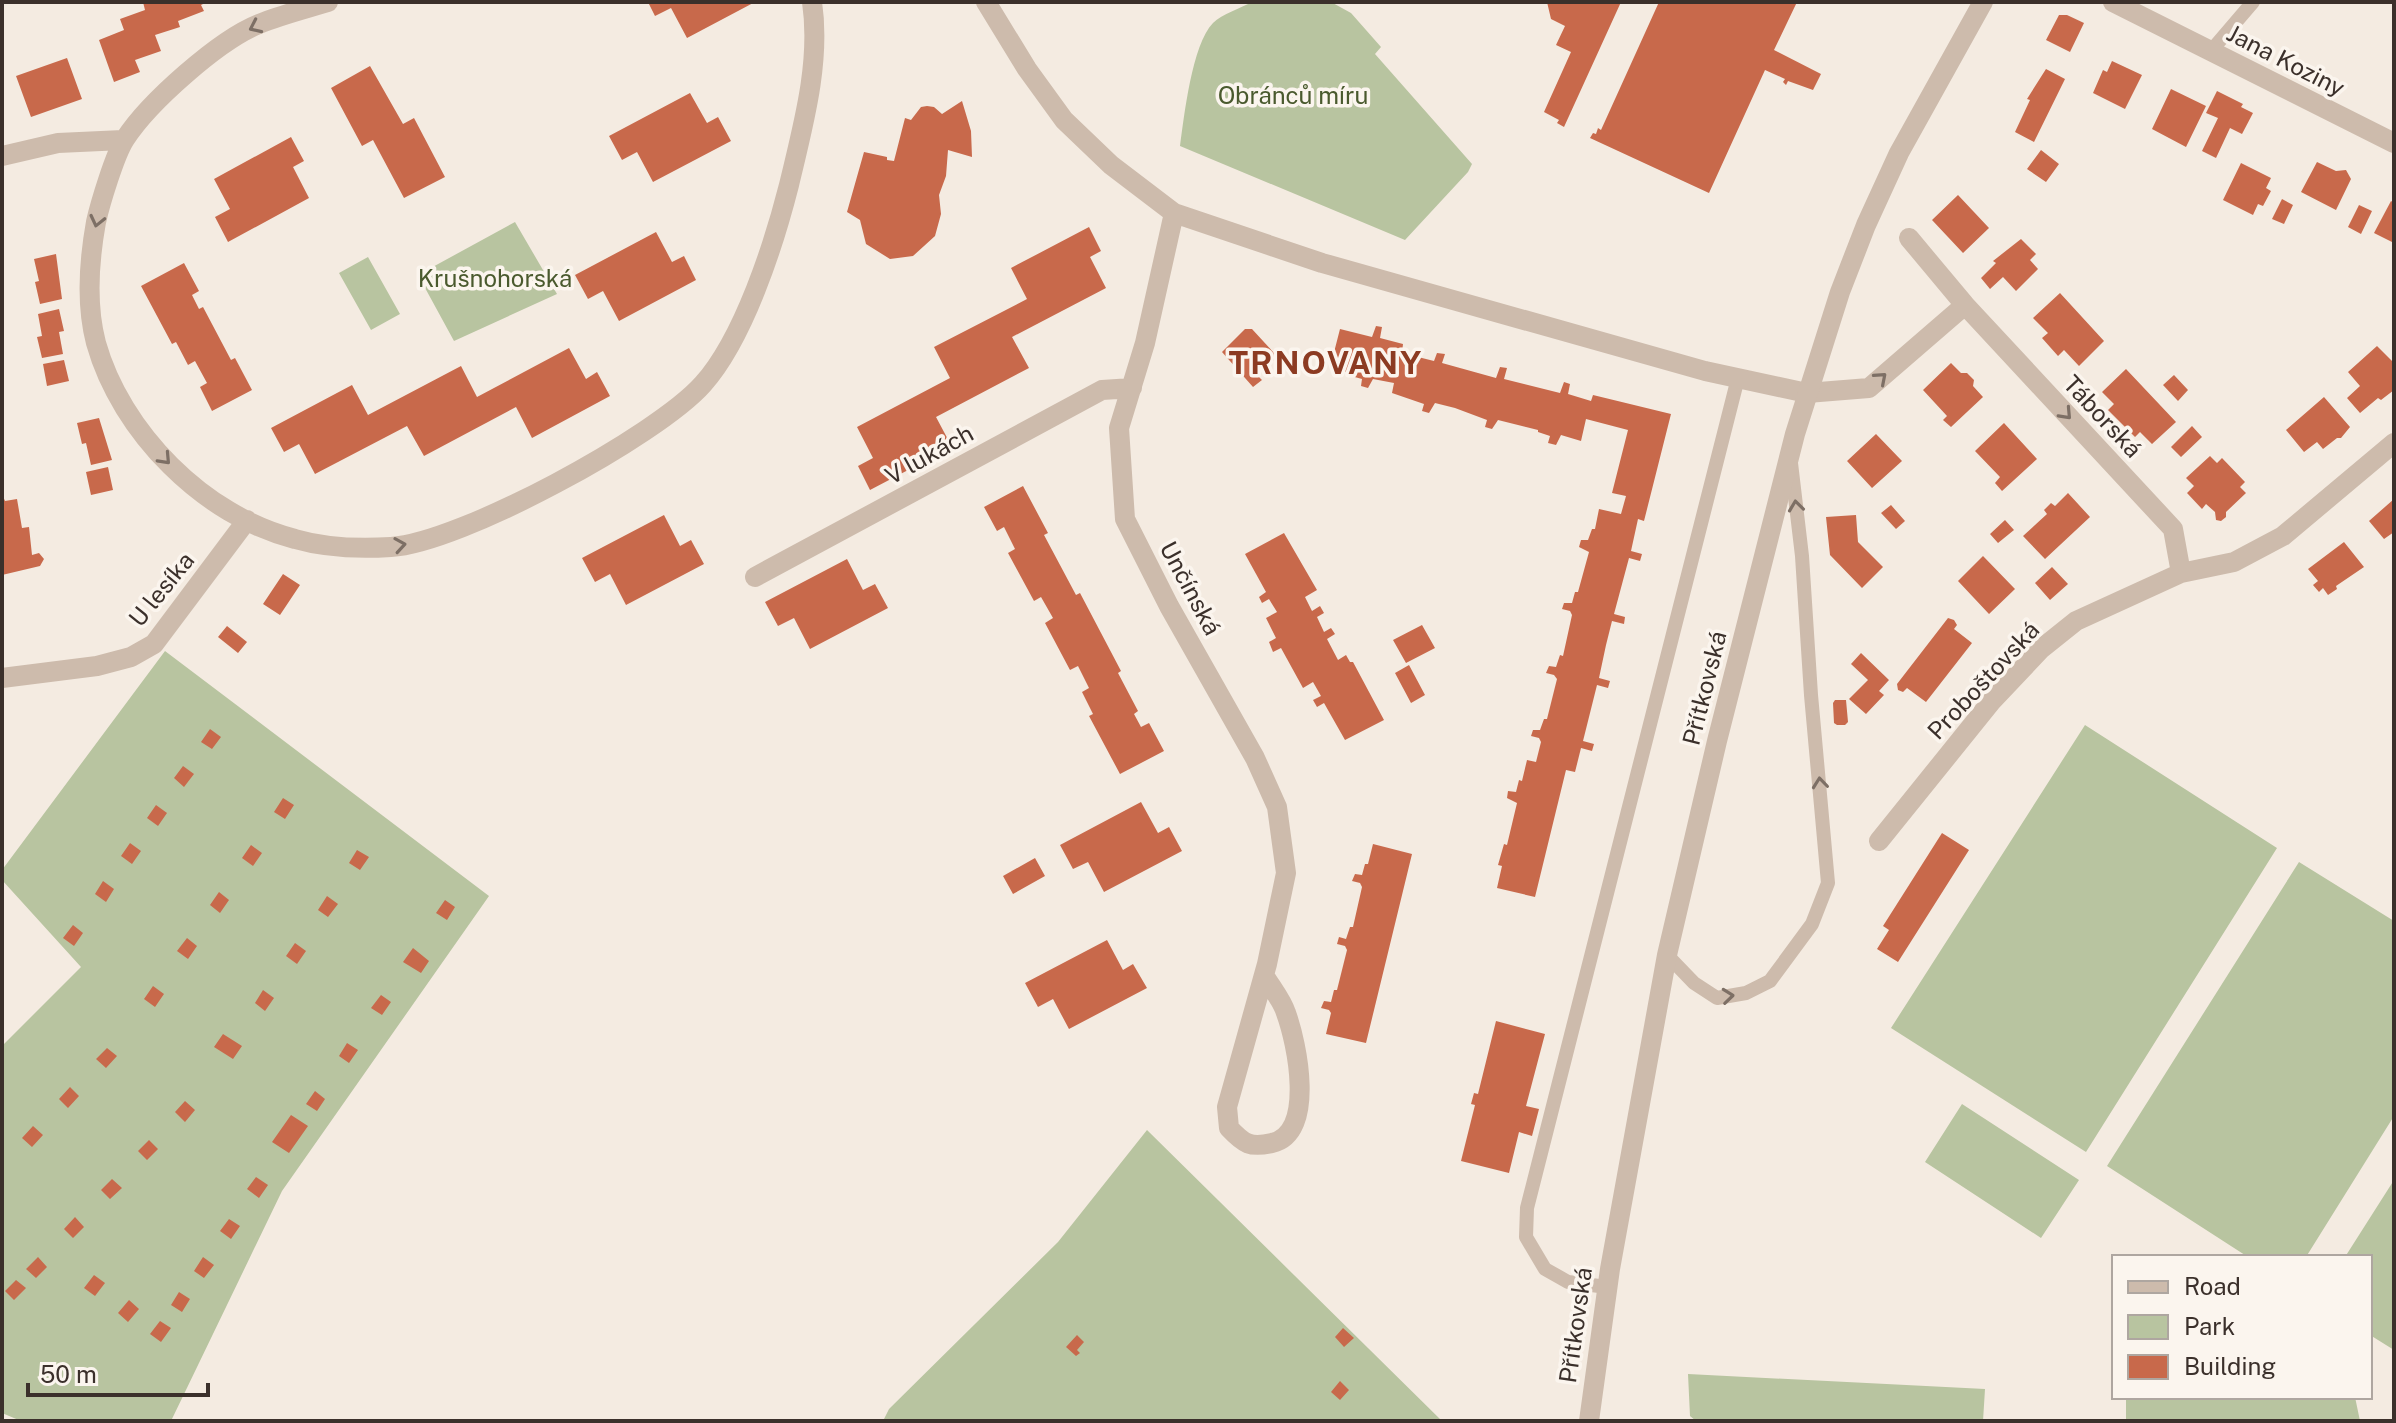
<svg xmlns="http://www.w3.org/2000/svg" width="2396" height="1423" font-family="'Public Sans',sans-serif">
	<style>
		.green { fill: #b8c4a0 }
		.building { fill: #c8694b }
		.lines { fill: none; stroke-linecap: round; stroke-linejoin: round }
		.service { stroke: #cdbbac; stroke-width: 14 }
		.minor { stroke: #cdbbac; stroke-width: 20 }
		.tertiary { stroke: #cdbbac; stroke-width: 20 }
		.oneway { stroke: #7d6f65 }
		.labels { text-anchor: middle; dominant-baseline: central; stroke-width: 7; stroke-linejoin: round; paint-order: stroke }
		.street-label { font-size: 24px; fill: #3b302b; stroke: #fbf5ee }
		.park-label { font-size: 24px; fill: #4a5a2e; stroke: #fbf5ee }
		.district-label { font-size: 32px; font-weight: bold; letter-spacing: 2px; fill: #8c3b22; stroke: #fbf5ee }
	</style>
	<rect width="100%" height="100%" fill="#f4ebe1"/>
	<path class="green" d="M1252,2H1331L1351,13L1381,47L1375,54L1472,164L1468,172L1405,240L1180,146C1184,117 1192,44 1213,23C1222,14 1241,8 1252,2Z
		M515,222L557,294L454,341L418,275Z
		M368,257L400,314L371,330L339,273Z
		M165,651L489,896L282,1191L171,1421H21L2,1413V1046L81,967L2,880V870Z
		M2085,725L2277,848L2086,1152L1891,1028Z
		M2299,862L2394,921V1116L2306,1257H2248L2107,1166Z
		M1962,1104L2079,1180L2041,1238L1925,1162Z
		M1147,1130L1442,1421H883L889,1409L1058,1242Z
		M2394,1180V1350L2370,1335V1257H2345Z
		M1688,1374L1985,1389L1983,1421H1696L1690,1416Z
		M2126,1397H2355L2360,1421H2126Z"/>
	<path class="building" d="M143,2H207L201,5L204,11L178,21L180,27L155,35L161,51L135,60L140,72L114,82L99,40L124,30L120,19L145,10Z
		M648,2H755L687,38L671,8L655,16Z
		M1547,2H1621L1564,127L1557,123L1559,120L1544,112L1571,52L1556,45L1565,26L1551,19Z
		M1659,2H1797L1774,50L1821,74L1813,90L1788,81L1786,85L1783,82L1785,79L1765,70L1709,193L1590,138L1593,133L1596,134L1598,128L1601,130Z
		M2059,15H2067L2084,23L2070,52L2046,40Z
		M67,58L82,99L31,117L16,76Z
		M2112,61L2142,75L2125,109L2093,93L2103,70L2107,72Z
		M370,66L403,124L414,118L445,177L404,198L373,140L362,146L331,88Z
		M2046,69L2065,79L2034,142L2015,132L2030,100L2027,99Z
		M2171,89L2206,106L2186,147L2152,129Z
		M2217,91L2243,104L2241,107L2253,113L2242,134L2230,128L2216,158L2202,151L2218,118L2206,113Z
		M690,93L707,123L718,117L731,141L653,182L637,152L622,160L609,136Z
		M962,101L971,131L972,157L948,150L946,176L939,195L941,214L935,236L913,256L890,259L866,244L860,220L847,212L864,152L887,157V160L894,161L905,118L911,120L921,107L927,106L934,107L942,114Z
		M291,137L304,161L293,167L309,198L228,242L215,217L230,209L214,179Z
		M2041,150L2059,164L2046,182L2027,169Z
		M2317,162L2336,171L2346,170L2351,179L2336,210L2301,192Z
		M2241,163L2271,178L2266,188L2271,191L2263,206L2258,204L2253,215L2223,200Z
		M1958,195L1989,228L1963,253L1932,220Z
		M2282,199L2293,205L2284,224L2272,219Z
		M2391,201L2394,203V243L2374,233Z
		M2359,205L2372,211L2361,234L2348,227Z
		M1089,227L1101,251L1090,257L1106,288L1012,337L1029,368L936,417L952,447L870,490L858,466L873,458L857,427L950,378L934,347L1027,299L1011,268Z
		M656,232L672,262L684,256L696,280L619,321L603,291L588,299L575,275Z
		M2021,239L2036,254L2030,260L2038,269L2016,291L2003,277L1990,289L1981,278L1996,263L1993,261Z
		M56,254L62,299L40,304L35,282L39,281L34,259Z
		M184,263L199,291L192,295L199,309L203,307L231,360L235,358L252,390L212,411L200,387L207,383L195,361L188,365L176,342L172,344L141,286Z
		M2060,293L2104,341L2079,366L2064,350L2058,356L2042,338L2048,333L2033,318Z
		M59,309L64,331L59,332L63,354L42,358L37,337L42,336L38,314Z
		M1376,326L1382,327L1380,338L1403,344L1402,353L1434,361L1437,353L1445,354L1442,363L1496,378L1500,367L1507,368L1504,379L1560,393L1564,382L1570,384L1568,394L1591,401L1593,395L1671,414L1644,521L1638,519L1631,551L1642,554L1640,561L1629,558L1614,614L1625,617L1624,624L1612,621L1606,645L1599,678L1610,681L1608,688L1597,685L1583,741L1594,744L1592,751L1581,748L1575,772L1566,770L1535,897L1497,888L1502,866L1498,865L1504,844L1507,845L1517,803L1507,798L1508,791L1516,792L1519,780L1522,781L1527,760L1536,762L1541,742L1539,738L1531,736L1533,730H1540L1544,719H1547L1557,679L1554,675L1546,673L1549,666L1556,667L1560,655L1563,656L1572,615L1570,611L1562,609L1564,603H1572L1575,592H1578L1589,552L1579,547L1581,540H1588L1592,529H1595L1599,509L1621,514L1626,496L1612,493L1628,430L1586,419L1581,441L1561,435L1556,445L1548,443L1550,436L1538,432V430L1498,420L1492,429L1485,427L1487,420L1455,408L1435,403L1429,413L1422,411L1424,404L1392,393L1394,383L1373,379L1368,388L1361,386L1362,379L1351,376V373L1330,368L1340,329L1372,337Z
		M1245,329H1252L1274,353V360L1257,375L1262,380L1253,387L1222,352Z
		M2377,346L2394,363V390L2381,400L2378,398L2360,413L2347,398L2360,386L2348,372Z
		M569,348L586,379L597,372L610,396L532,438L516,407L424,456L407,426L315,474L299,444L284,452L271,428L352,385L368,415L461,366L477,397Z
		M64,360L69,381L47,386L43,364Z
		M1951,363L1961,373H1967L1974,380L1973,386L1983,397L1951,427L1943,420L1947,416L1923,390Z
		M2126,369L2176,422L2152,444L2140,432L2135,437L2108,410L2114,404L2102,392Z
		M2174,375L2188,390L2178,401L2163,385Z
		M2324,397L2350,427L2341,438H2337L2323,449L2317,442L2304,452L2286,430Z
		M99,418L112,460L91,465L86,443L82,444L77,423Z
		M2004,423L2037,459L2002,491L1995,483L2000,477L1975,451Z
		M2192,426L2202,437L2181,457L2171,447Z
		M1876,434L1902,461L1872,488L1847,461Z
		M2210,456L2217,463L2222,458L2245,482L2240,487L2246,493L2226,512V517L2221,521L2216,520L2215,512L2206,504L2202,509L2187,493L2194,486L2186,478Z
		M108,467L113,490L91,495L86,472Z
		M1023,486L1048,533L1044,535L1076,595L1080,593L1121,671L1118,673L1138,711L1134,714L1141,727L1149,723L1164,751L1120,774L1089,716L1093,714L1082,692L1089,688L1078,666L1070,670L1045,623L1053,618L1041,597L1034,601L1008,553L1015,549L1004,527L997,531L984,507Z
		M2068,493L2090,517L2045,559L2023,536L2047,514L2044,510L2051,503L2055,506Z
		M2,494L5,501L17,499L22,528L29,527L32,555L39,553L44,559L40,566L2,575Z
		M2394,499V532L2384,539L2369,521Z
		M1891,505L1905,521L1896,529L1881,513Z
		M664,515L680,546L691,540L704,564L626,605L610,574L595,582L582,558Z
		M1856,515L1858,542L1883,567L1862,588L1830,555L1826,517Z
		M2005,520L2014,530L1998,543L1990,534Z
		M1284,533L1317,590L1305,597L1312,611L1320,606L1324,613L1317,617L1324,632L1331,628L1335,634L1327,639L1338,660L1346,655L1350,662H1353L1384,720L1345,740L1324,703L1317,707L1313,700L1321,696L1313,682L1303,688L1281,648L1273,652L1269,642L1276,638L1266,618L1277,612L1269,599L1262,603L1259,597L1266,592L1245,554Z
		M2344,542L2364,567L2336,586L2337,589L2328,595L2323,588L2319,592L2313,585L2318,581L2308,569Z
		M1983,556L2015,589L1989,614L1958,581Z
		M847,559L863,590L875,584L888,608L810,649L794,618L778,626L765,602Z
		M2052,567L2068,584L2050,600L2035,583Z
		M283,574L300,585L280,615L263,604Z
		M1948,618L1954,620L1957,625L1954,629L1972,643L1926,702L1907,688L1903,692L1898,690L1897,684Z
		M1422,625L1435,648L1406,663L1393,640Z
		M227,626L247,642L238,653L218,637Z
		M1861,653L1889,680L1879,691L1884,695L1866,714L1849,699L1868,680L1851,664Z
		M1409,665L1425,695L1411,703L1395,673Z
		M1835,700H1846L1848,722L1845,725H1837L1834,723L1833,703Z
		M210,729L221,737L212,749L201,742Z
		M183,766L194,774L184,787L174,778Z
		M283,798L294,805L285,819L274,812Z
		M1141,802L1158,833L1169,827L1182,851L1104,892L1088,862L1073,869L1060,845Z
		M156,805L167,813L158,826L147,818Z
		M1942,833L1969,850L1898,962L1877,949L1889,930L1883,926Z
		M130,843L141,851L132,864L121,856Z
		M1373,844L1412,854L1366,1043L1326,1034L1331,1013L1329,1010L1321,1008L1324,1001L1331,1002L1334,990H1337L1347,950L1345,946L1337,944L1339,937L1346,939L1350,927H1353L1362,887L1360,883L1352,881L1355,874L1362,875L1365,864H1368Z
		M251,845L262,853L253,866L242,858Z
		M357,850L369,857L360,870L349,863Z
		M1035,858L1045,876L1013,894L1003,876Z
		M103,881L114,889L106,902L95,894Z
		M219,892L229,900L220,913L210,905Z
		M327,896L338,904L328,917L318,910Z
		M445,900L455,907L447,920L436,913Z
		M73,925L83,933L74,946L63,938Z
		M187,938L197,946L188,959L177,951Z
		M1107,940L1123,970L1133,964L1147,988L1069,1029L1053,999L1038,1007L1025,983Z
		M295,943L306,951L297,964L286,956Z
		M413,948L429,961L421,973L403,962Z
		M153,986L164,994L155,1007L144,999Z
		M263,990L274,998L265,1011L255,1003Z
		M381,995L391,1002L382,1015L371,1008Z
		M1496,1021L1545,1034L1526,1106L1539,1109L1532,1136L1519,1132L1509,1173L1461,1161L1475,1105L1471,1104L1474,1093L1478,1094Z
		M223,1034L242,1046L233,1059L214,1047Z
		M347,1043L358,1050L349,1063L339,1056Z
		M107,1048L117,1056L106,1068L96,1059Z
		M70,1087L79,1096L68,1108L59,1099Z
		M315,1091L325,1099L317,1111L306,1104Z
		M185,1101L195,1110L185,1122L175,1112Z
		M291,1115L308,1126L289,1153L272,1142Z
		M33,1126L43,1135L32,1147L22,1138Z
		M149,1140L158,1149L147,1160L138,1151Z
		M256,1177L268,1185L259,1198L247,1189Z
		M112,1179L122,1188L110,1199L101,1190Z
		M75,1217L84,1227L73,1238L64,1229Z
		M229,1219L240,1226L231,1239L220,1231Z
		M38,1257L47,1267L36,1278L26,1269Z
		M203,1257L214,1265L204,1278L194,1271Z
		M94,1275L105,1283L95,1296L84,1288Z
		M16,1280L26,1288L14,1300L5,1291Z
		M179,1292L190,1299L182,1312L171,1305Z
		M129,1300L139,1309L128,1322L118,1313Z
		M160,1321L171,1328L161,1342L150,1334Z
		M1343,1328L1354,1338L1344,1347L1335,1337Z
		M1077,1335L1084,1342L1077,1350L1080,1353L1076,1356L1066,1347Z
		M1340,1381L1349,1390L1340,1400L1331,1392Z"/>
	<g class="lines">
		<path class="service" d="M2211,51L2253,2
			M1667,955L1694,983L1717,998L1746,993L1770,981L1812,924L1828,883L1811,695L1802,556L1791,463
			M1607,1287L1568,1282L1545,1269L1526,1237L1527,1208L1738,378"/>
		<path class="minor" d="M328,2C305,9 281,15 259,24C219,40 149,102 125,139C115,154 100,204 96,222C89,261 86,305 96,343C121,432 204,516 295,539C326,548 359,549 391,547C460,543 657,436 703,384C744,338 774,244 789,185C803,126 821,62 812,2
			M986,2L1027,69L1064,120L1111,165L1174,213L1322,263L1705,371L1807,393L1869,388L1965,305L2173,529L2181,573
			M2113,2L2394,143
			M2,156L58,143L123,140
			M1174,213L1145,343L1119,428L1125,519L1169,606L1255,758L1277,807L1286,873L1267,964L1227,1107L1229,1128C1244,1144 1250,1148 1272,1143C1316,1133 1297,1043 1286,1013C1282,1000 1271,987 1264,975
			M1909,238L1965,305
			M755,577L1102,390L1132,388
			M2,678L97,666L131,657L154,644L247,520
			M1879,841L1991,702L2041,649L2076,621L2181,573L2234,562L2283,536L2394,443"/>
		<path class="tertiary" d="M1589,1421L1610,1269L1667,955L1717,741L1795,434L1840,292L1866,225L1899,153L1983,2"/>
	</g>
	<defs><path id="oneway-chevron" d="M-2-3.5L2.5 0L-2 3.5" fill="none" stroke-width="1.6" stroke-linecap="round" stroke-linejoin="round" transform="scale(2)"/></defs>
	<g class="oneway">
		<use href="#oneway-chevron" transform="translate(255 27) rotate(155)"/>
		<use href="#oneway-chevron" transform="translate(97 221) rotate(103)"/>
		<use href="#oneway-chevron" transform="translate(1881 378) rotate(-41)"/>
		<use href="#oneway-chevron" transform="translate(2066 414) rotate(47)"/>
		<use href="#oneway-chevron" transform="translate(165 459) rotate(47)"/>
		<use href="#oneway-chevron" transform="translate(1796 506) rotate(-97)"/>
		<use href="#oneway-chevron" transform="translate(400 545) rotate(-9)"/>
		<use href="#oneway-chevron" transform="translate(1820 783) rotate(-96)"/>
		<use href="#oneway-chevron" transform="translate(1728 996) rotate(-6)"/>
	</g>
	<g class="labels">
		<g class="street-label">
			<text transform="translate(2286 60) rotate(27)">Jana Koziny</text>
			<text transform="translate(2103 416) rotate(47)">Táborská</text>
			<text transform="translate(929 454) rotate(-29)">V lukách</text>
			<text transform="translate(1191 588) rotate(62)">Unčínská</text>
			<text transform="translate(161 589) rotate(-51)">U lesíka</text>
			<text transform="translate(1983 680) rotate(-47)">Proboštovská</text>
			<text transform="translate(1704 688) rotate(-76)">Přítkovská</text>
			<text transform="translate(1575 1325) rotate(-82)">Přítkovská</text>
		</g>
		<g class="park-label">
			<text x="1293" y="95">Obránců míru</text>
			<text x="495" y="278">Krušnohorská</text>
		</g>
		<g class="district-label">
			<text x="1326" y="362">TRNOVANY</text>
		</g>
	</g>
	<rect width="2396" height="1423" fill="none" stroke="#3b302b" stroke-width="8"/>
	<rect x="2112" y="1255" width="260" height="144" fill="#fbf5ee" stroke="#aea6a0" stroke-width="2"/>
	<rect x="2128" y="1281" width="40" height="12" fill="#cdbbac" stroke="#aea6a0" stroke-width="2"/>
	<text x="2184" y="1295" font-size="24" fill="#3b302b">Road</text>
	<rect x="2128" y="1315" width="40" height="24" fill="#b8c4a0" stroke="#aea6a0" stroke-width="2"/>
	<text x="2184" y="1335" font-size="24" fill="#3b302b">Park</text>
	<rect x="2128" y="1355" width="40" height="24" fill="#c8694b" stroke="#aea6a0" stroke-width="2"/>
	<text x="2184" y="1375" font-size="24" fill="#3b302b">Building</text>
	<path d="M28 1383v12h180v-12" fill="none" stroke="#3b302b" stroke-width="4"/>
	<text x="40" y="1383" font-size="24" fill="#3b302b" stroke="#fbf5ee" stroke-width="6" paint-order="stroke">50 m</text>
</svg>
